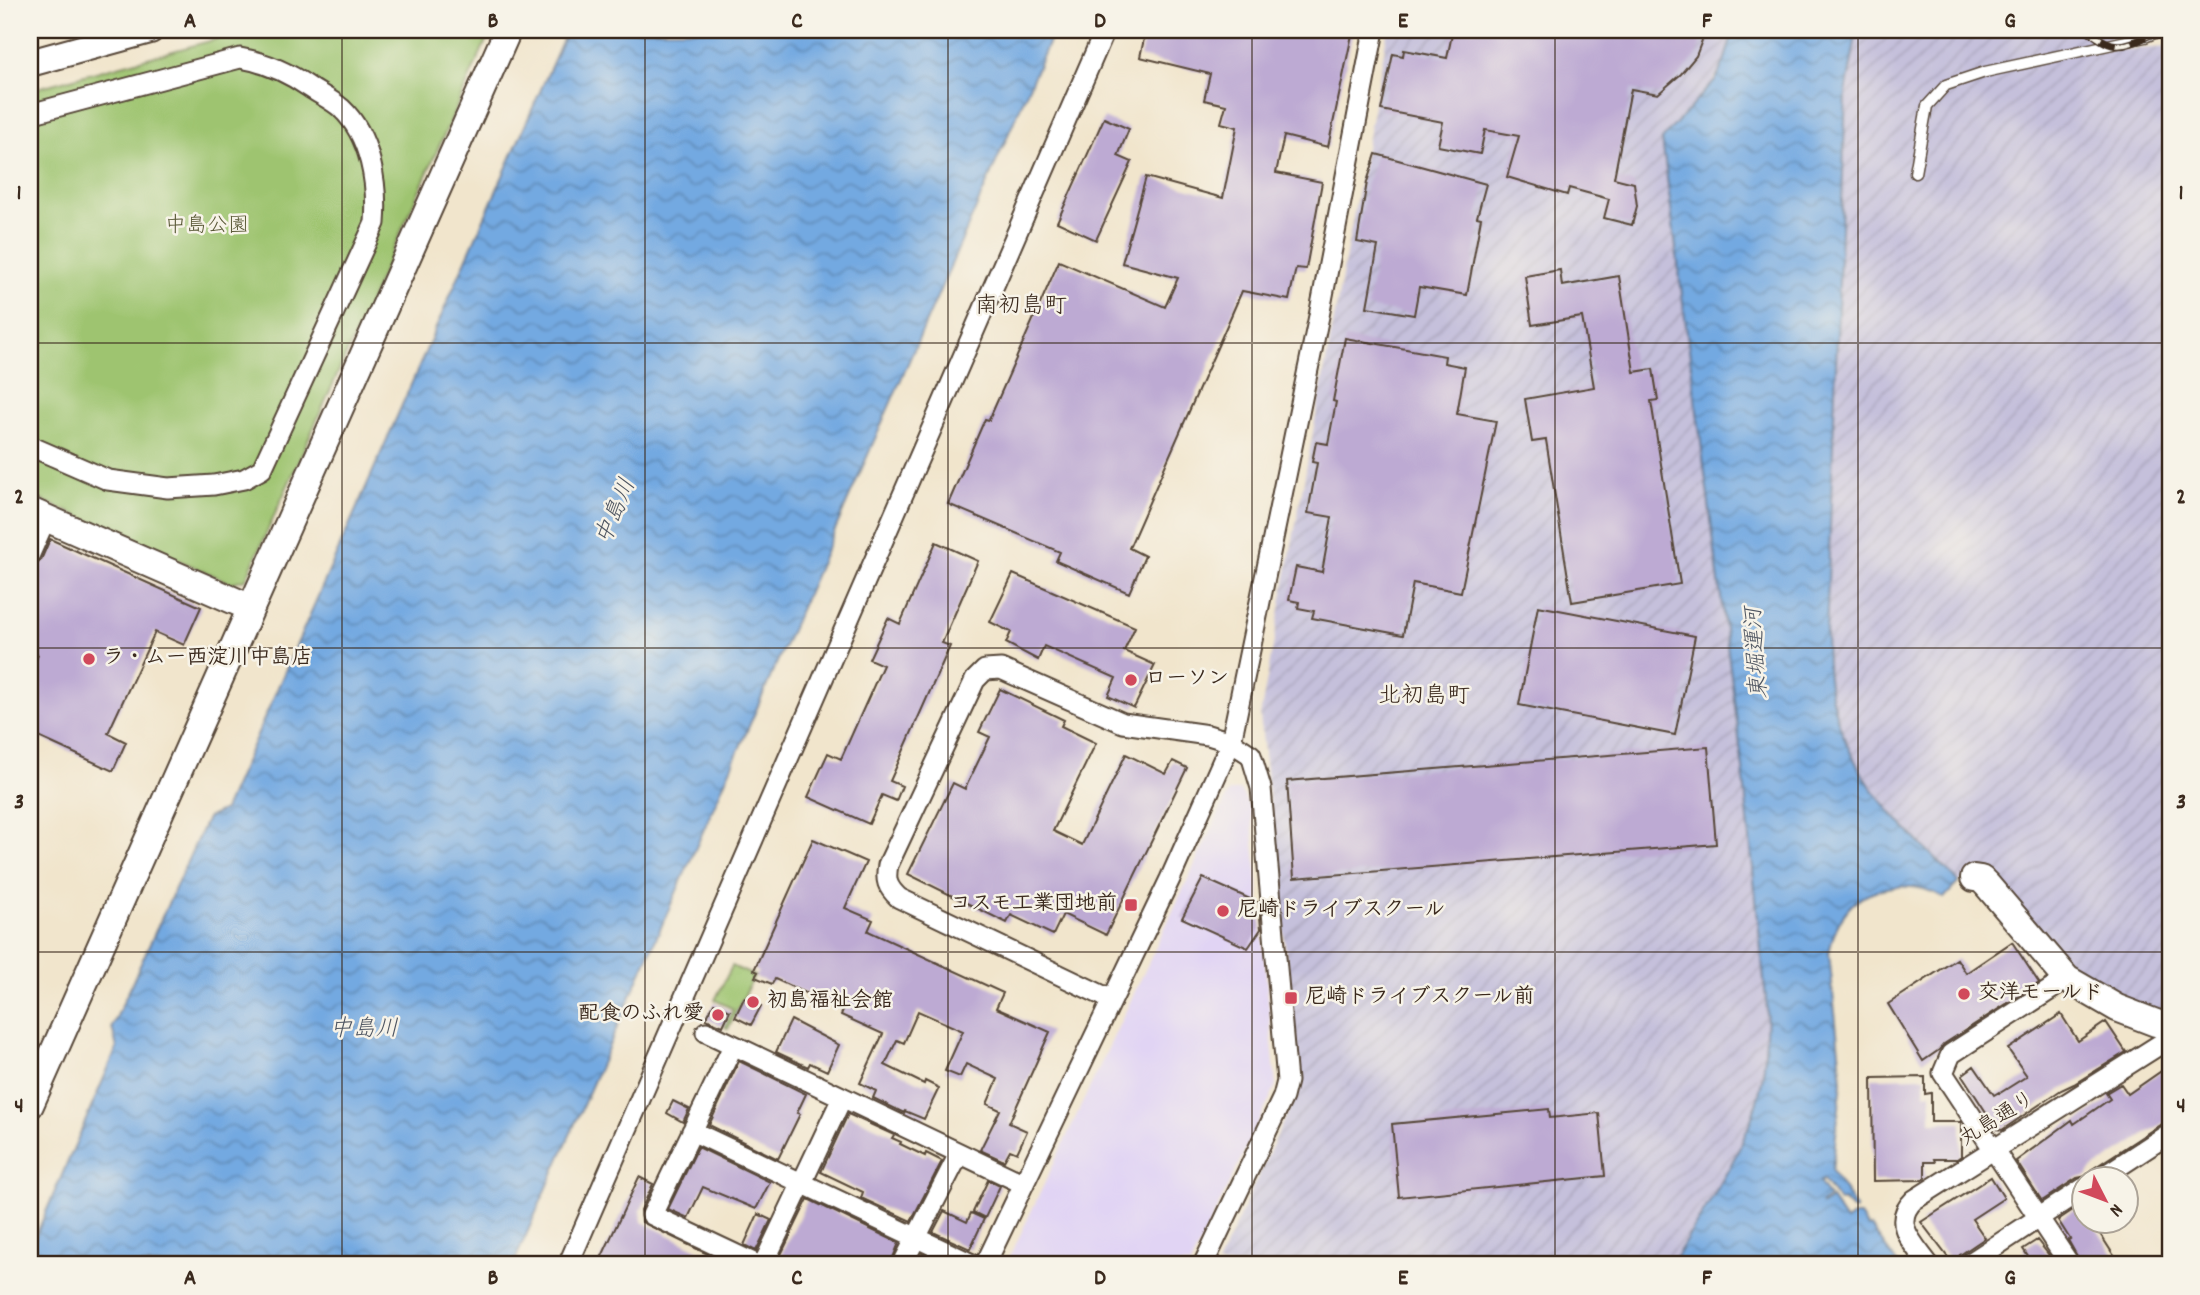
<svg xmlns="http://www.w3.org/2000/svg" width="2200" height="1295" font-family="Dekko,'Klee One',sans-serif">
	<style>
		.built { fill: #e1d4f4 }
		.industrial { fill: url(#industrial-furrows) }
		.park { fill: #9ec46f; stroke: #6c7746; stroke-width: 2 }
		.water { fill: url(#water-waves); stroke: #576a80; stroke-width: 2 }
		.building { fill: #bdaad3 }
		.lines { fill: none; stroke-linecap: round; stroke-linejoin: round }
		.lane-casing { stroke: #564638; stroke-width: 13 }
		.street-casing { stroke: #564638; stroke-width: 23 }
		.secondary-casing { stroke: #564638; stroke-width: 30 }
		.lane { stroke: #fff; stroke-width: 10 }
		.street { stroke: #fff; stroke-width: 19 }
		.secondary { stroke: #fff; stroke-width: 26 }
		.rail-casing { stroke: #3b2a1e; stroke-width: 8 }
		.rail { stroke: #f7f3e8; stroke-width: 5; stroke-dasharray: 16; stroke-linecap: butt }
		.grid { fill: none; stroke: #3b2a1e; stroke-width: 2; stroke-opacity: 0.55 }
		.poi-dot { fill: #d1495b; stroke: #f7f3e8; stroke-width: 2.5 }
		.labels { text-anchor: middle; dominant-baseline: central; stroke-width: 5; stroke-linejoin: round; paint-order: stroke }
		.park-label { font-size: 21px; fill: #595836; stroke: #f7f3e8 }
		.poi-label { font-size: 21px; font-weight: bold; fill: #3b2a1e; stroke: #f7f3e8; text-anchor: start }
		.street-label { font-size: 21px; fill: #3b2a1e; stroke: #f7f3e8 }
		.neighbourhood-label { font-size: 23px; fill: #3b2a1e; stroke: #f7f3e8 }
		.water-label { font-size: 23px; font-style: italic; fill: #4f5662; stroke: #f7f3e8 }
		.neatline { fill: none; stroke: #3b2a1e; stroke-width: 2.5 }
		.grid-label { font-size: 23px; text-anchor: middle; font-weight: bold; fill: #3b2a1e }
	</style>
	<defs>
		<pattern id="industrial-furrows" width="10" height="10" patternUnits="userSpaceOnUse" patternTransform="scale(1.75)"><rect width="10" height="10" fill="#c5c0db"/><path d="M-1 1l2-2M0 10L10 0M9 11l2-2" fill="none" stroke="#aaa5bc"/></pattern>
		<pattern id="water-waves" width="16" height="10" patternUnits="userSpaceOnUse" patternTransform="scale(1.75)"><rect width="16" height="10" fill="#73a9e1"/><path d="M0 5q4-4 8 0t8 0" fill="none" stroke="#608ab6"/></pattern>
	</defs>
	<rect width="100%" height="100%" fill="#f7f3e8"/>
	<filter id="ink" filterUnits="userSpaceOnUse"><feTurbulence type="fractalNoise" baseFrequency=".0143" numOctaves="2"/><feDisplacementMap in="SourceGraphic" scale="14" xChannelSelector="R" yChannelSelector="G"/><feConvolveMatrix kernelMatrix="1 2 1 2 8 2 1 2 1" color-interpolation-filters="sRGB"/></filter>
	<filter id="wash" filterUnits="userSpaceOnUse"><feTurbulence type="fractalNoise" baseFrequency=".00686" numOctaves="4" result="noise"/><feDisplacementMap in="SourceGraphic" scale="28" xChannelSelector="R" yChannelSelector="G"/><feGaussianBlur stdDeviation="1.57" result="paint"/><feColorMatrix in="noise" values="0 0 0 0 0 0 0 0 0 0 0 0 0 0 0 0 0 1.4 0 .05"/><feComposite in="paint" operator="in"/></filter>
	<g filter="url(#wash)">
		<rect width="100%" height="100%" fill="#f1e5cc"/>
		<path class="built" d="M1240,790L1251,809L1276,1086L1190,1265H1006L1229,792Z"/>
		<path class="industrial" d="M1388,30H1734L1724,62L1708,89L1743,769L1767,1010L1766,1046L1763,1077L1752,1117L1734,1160L1676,1258H1671L1666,1265H1217L1297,1092L1299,1076L1260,716Z
			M1857,30H2129L2079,52L2170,47V1015L2129,1003L2081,975L1973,871L1959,882L1880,801L1852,756L1836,715L1829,682L1826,636L1846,93Z"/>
		<path class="park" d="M250,30H491L246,579L231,583L30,495V90Z
			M732,966L754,976L728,1029L725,1027L733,1009L715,1000Z"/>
		<path class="water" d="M567,30H1054L513,1265H30V1249L117,1048L112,1027L207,818L224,810Z
			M1734,30H1857L1846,93L1826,636C1827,652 1826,669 1829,685C1846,778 1896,819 1959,882L1944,898C1917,880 1870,883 1848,909C1837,922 1832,937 1829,953L1842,1081L1832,1171L1856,1208L1854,1211L1843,1200L1839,1202L1823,1180L1819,1182L1829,1197L1821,1203L1822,1205L1831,1199L1846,1221L1853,1216H1860L1868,1228L1871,1227L1898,1265H1666L1671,1258L1676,1257C1710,1200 1753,1141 1763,1074C1766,1053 1766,1032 1767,1010L1743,769L1662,139L1716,79L1724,62Z"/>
		<g id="blocks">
			<path class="building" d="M1146,30H1353L1328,147L1284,136L1276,173L1322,182L1306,269L1296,268L1289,300L1242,291L1129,548L1145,556L1129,593L1056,561L1060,552L948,504L985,419L989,420L1059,261L1165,307L1178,278L1122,263L1146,177L1223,198L1237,127L1221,123L1226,105L1204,100L1210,74L1140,57Z
				M1453,30H1674L1704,35L1696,56L1681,74L1658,94L1631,89L1614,178L1634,183L1637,206L1632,225L1604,218L1609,199L1569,188L1567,195L1507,177L1519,136L1485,130L1480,154L1438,146L1443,122L1381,110L1393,54L1403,56L1404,50L1447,58Z
				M1104,118L1129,129L1118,156L1132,162L1096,240L1057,222Z
				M1376,154L1486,184L1477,217L1481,218L1467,295L1419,287L1414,315L1367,307L1378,246L1357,242L1367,182Z
				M1560,270L1562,286L1619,276L1634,372L1653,369L1658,400L1651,401L1680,584L1572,602L1546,440L1532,442L1525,399L1594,387L1582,317L1532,325L1525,276Z
				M1345,338L1445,356L1444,363L1465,367L1457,414L1496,421L1461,592L1413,583L1403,635L1312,618L1314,611L1298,608L1299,602L1289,600L1296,567L1322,572L1332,517L1308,513L1317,463L1312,462L1316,442L1328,444L1336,402L1333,401Z
				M50,539L201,607L184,645L155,632L108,733L126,742L113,771L30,733V673L38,655L30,651V566L37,564L41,560Z
				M936,542L978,561L942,643L950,646L890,781L902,786L896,801L882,795L869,824L808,797L828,753L841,759L883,665L869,659L888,618L900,624Z
				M1013,574L1135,627L1124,651L1155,665L1134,708L1108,696L1116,678L1044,646L1038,660L1006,643L1011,632L990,622Z
				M1538,606L1695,636L1675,735L1519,705Z
				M1000,689L1064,720L1061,726L1096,743L1053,831L1082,845L1126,754L1166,774L1173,761L1187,768L1106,935L1063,914L1053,935L1011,915L1007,923L908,874L953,783L965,789L990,737L979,732Z
				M1708,747L1716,844L1294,878L1287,781Z
				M813,839L866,862L845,908L873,920L868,931L1003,993L996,1008L1050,1032L1009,1123L1027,1131L1017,1153L1010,1150L1004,1161L980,1150L1000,1110L987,1104L998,1079L966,1064L960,1077L945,1071L963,1031L918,1011L904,1043L897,1040L885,1065L924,1084L925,1081L939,1088L924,1119L905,1111L904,1113L873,1098L876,1091L860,1083L883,1034L841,1015L843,1010L775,979L772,984L755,977L758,972L754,970Z
				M1203,878L1259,903L1261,929L1248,948L1182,918Z
				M2012,942L2039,983L1944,1044L1939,1050L1923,1061L1888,1004L1957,959L1966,973Z
				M744,998L761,1006L751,1025L735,1017Z
				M714,1003L730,1011L723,1026L706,1019Z
				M2061,1014L2078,1041L2106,1022L2126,1052L2074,1084L2061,1090L2002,1130L1997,1129L1962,1075L1974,1066L1994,1095L1999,1092L2000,1093L2027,1076L2008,1049Z
				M791,1020L839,1045L827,1071L810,1063L808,1067L776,1052Z
				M739,1061L806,1094L797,1113L800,1114L778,1159L709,1125Z
				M2170,1065V1121L2163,1123L2091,1170L2087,1176L2077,1178L2042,1201L2016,1161L2072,1120L2074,1124L2110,1099L2106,1093L2121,1084L2128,1094Z
				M1925,1077V1094L1931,1093V1122H1961V1156L1957,1159H1934L1935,1162H1925V1178L1922,1180L1873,1181L1872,1078Z
				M673,1101L689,1109L683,1122L667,1113Z
				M1549,1109L1550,1118L1599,1113L1605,1176L1399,1197L1392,1124Z
				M848,1114L894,1135L892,1138L901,1142L900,1144L925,1156L926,1153L942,1161L911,1221L861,1198L863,1192L821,1172Z
				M698,1147L770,1182L756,1209L703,1187L688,1218L668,1209Z
				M639,1177L653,1184L641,1210L642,1222L730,1265H598Z
				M1991,1177L2004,1198L1972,1219L1985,1238L1960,1255L1953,1264L1921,1222Z
				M988,1180L1000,1186L985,1218L973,1212Z
				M808,1199L899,1243L890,1265H776Z
				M2079,1206L2084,1214V1222L2093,1223L2120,1265H2082L2068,1240L2070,1239L2058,1220Z
				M944,1211L967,1222L971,1213L984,1219L970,1249L933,1232Z
				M758,1214L771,1220L756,1251L744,1245Z
				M2037,1240L2048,1254L2055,1265H2031L2033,1264L2023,1249Z
				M922,1254L946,1265H916Z"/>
		</g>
	</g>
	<g filter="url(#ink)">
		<use href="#blocks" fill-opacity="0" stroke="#564638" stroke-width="2"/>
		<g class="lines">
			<g class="lane-casing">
				<path id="lane" d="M1915,173L1927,106L1946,85L1985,72L2145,37L2162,30"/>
			</g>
			<g class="street-casing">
				<path id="street" d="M30,114L240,58C264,62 289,73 309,87C319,94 332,100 341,108C371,136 378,185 375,223L262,469L244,479L214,485L168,488L108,480L30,446
					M30,554L46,518
					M2067,979L1951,1054L1943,1073L2070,1265
					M1112,1000L899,898C887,887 885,880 888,865L975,680L985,670L1001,669L1123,723L1208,735L1231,742L1251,755L1261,788L1287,1081L1283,1097L1203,1265
					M706,1032L1024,1184
					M733,1046L652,1215L758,1265
					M692,1131L974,1265
					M2098,1180L2170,1133
					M568,1265L1105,30
					M763,1265L842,1098
					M902,1265L959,1154
					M985,1265L1170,879L1231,742L1319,316L1374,30
					M1929,1265C1914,1244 1890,1223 1914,1200L2170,1038
					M1967,1265L2084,1188"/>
			</g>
			<g class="secondary-casing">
				<path id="secondary" d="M30,63L150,30
					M30,511L251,608
					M1974,878L1981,879L1987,885L2067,979L2117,1008L2156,1023L2170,1026
					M30,1105L508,30"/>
			</g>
			<use href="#lane" class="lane"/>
			<use href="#street" class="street"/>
			<use href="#secondary" class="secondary"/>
			<g class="rail-casing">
				<path id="rail" d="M2088,30C2118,56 2128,44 2161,30"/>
			</g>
			<use href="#rail" class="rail"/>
		</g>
	</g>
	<path class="grid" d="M342,30V1265M645,30V1265M948,30V1265M1252,30V1265M1555,30V1265M1858,30V1265M30,343H2170M30,648H2170M30,952H2170"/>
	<g class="poi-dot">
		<circle cx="89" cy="659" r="7"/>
		<circle cx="1131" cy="680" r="7"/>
		<rect x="1124" y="898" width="14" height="14" rx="3.5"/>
		<circle cx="1223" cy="911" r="7"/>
		<circle cx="1964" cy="994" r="7"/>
		<rect x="1284" y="991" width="14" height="14" rx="3.5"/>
		<circle cx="753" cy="1002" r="7"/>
		<circle cx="718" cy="1015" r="7"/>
	</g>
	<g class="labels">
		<g class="park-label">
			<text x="207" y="227">中島公園</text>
		</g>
		<g class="poi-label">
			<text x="103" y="659">ラ・ムー西淀川中島店</text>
			<text x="1145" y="680">ローソン</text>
			<text x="1117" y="905" text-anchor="end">コスモ工業団地前</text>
			<text x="1237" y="911">尼崎ドライブスクール</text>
			<text x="1978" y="994">交洋モールド</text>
			<text x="1305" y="998">尼崎ドライブスクール前</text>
			<text x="767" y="1002">初島福祉会館</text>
			<text x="704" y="1015" text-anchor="end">配食のふれ愛</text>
		</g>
		<g class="street-label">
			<text transform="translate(1998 1120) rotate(-32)">丸島通り</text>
		</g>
		<g class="neighbourhood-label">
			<text x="1021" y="307">南初島町</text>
			<text x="1424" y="697">北初島町</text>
		</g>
		<g class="water-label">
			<text transform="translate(617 512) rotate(-67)">中島川</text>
			<text transform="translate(1758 653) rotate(-94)">東堀運河</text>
			<text x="364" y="1030">中島川</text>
		</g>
	</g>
	<rect width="2200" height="1295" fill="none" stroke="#f7f3e8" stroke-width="77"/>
	<g transform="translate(2105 1200) rotate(132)"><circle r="33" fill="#f7f3e8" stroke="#aca397" stroke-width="2"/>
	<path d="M0-5L12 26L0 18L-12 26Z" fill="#d1495b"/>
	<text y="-10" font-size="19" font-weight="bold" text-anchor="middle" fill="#3b2a1e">N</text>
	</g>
	<rect x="38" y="38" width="2124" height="1218" class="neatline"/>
	<g class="grid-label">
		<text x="190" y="27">A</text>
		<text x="493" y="27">B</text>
		<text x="797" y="27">C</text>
		<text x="1100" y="27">D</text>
		<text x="1403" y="27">E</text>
		<text x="1707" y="27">F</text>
		<text x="2010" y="27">G</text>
		<text x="19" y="199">1</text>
		<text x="2181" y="199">1</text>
		<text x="19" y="503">2</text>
		<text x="2181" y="503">2</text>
		<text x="19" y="808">3</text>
		<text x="2181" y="808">3</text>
		<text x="19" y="1112">4</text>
		<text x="2181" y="1112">4</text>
		<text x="190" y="1284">A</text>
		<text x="493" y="1284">B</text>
		<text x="797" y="1284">C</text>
		<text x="1100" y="1284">D</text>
		<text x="1403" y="1284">E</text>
		<text x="1707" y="1284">F</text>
		<text x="2010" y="1284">G</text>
	</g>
</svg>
